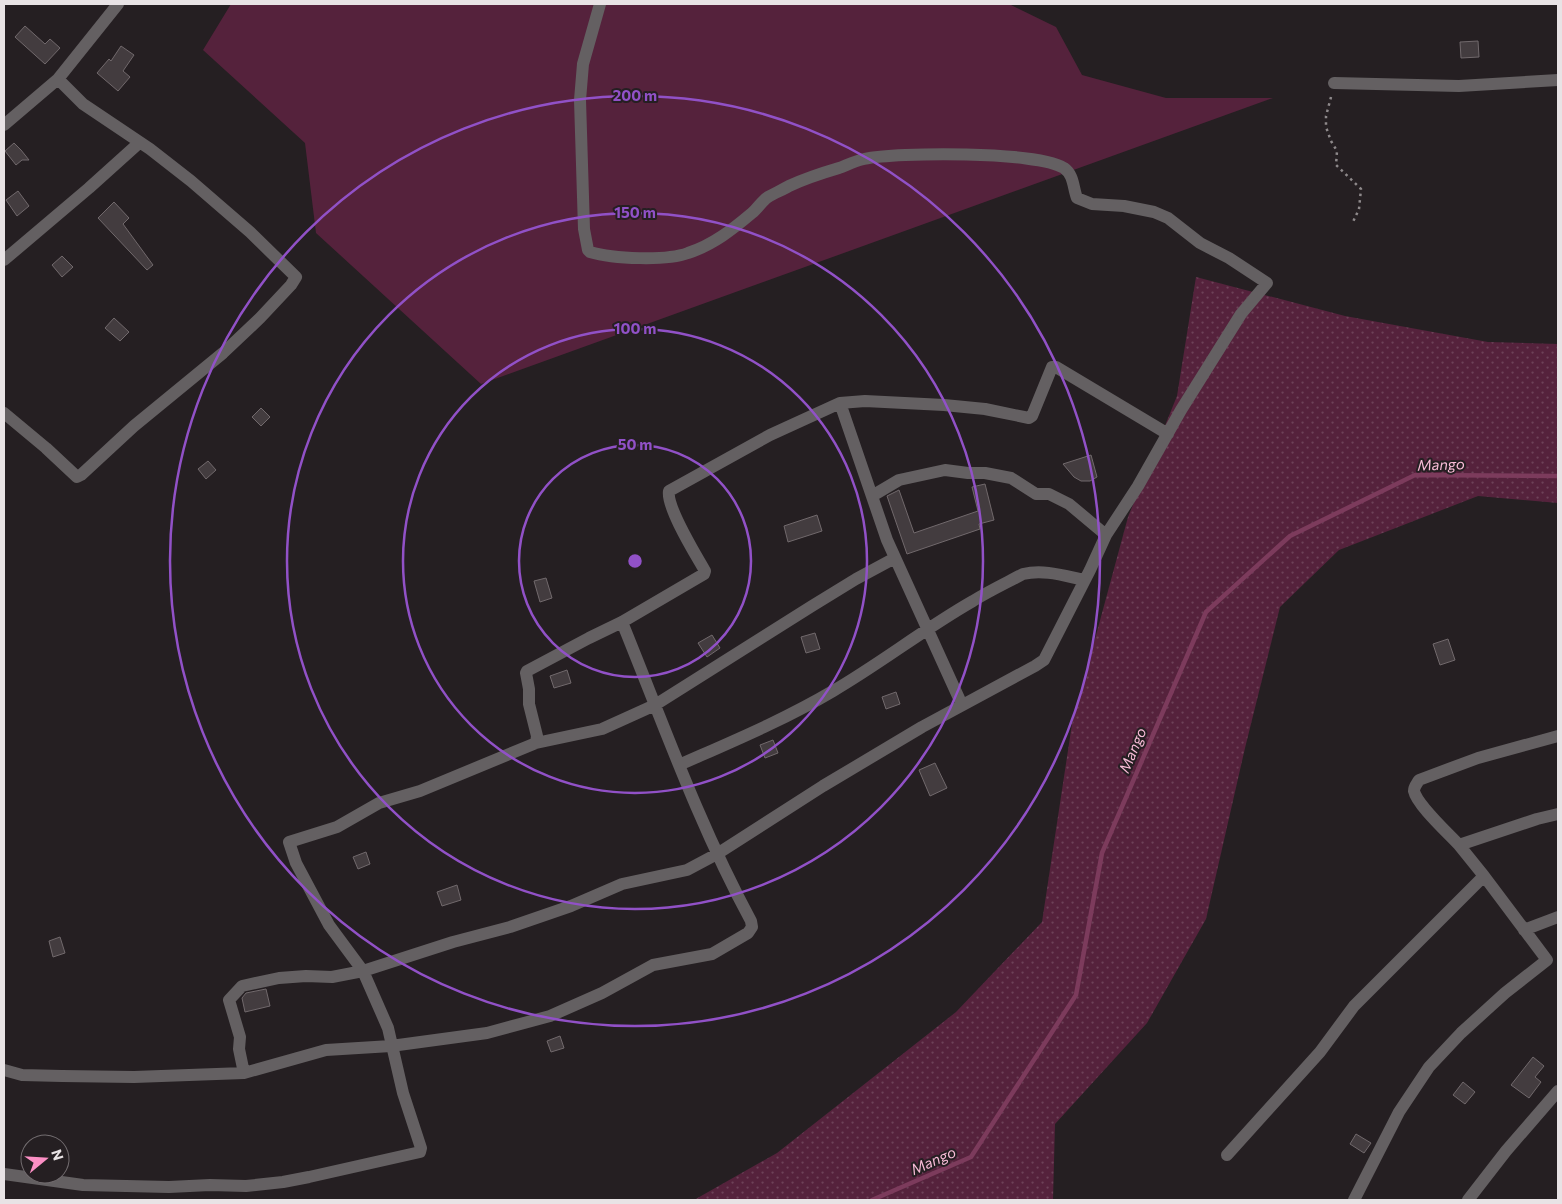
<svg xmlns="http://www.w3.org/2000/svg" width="1562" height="1204" font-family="Commissioner,sans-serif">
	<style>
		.grass { fill: #55223c }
		.park { fill: url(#park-dots) }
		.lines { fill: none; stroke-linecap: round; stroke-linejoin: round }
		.stream { stroke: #7c3b5c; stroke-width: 4.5 }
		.building { fill: #433c3f; stroke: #71696c }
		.path { stroke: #8e898b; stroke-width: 2.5; stroke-dasharray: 2.5 4; stroke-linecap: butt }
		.street { stroke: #646062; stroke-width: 12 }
		.ring { fill: none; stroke: #9151c7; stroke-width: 2.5 }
		.labels { text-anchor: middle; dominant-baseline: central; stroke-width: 4; stroke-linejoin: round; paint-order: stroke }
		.water-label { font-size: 15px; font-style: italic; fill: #f8bcd7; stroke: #251f22 }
		.centre { fill: #9151c7; stroke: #251f22; stroke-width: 2.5 }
		.ring-label { font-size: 15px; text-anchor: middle; font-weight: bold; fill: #9151c7; stroke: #251f22; stroke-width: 4; stroke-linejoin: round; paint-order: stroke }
	</style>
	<defs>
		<pattern id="park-dots" width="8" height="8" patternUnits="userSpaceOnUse" patternTransform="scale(1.25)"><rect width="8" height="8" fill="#55223c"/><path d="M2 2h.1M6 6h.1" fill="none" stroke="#6d4258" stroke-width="1.8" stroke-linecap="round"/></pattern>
	</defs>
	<rect width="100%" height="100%" fill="#251f22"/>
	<path class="grass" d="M231,4H1009L1056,27L1082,75L1166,98H1273L481,384L316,233L305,143L203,50Z"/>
	<path class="park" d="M1196,277L1345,316L1488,342L1558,344V503L1478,496L1339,550L1280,607L1245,748L1206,919L1147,1023L1055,1124L1053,1200H694L777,1153L956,1012L1042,922L1072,724L1128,517L1177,396Z"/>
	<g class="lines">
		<path class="stream" d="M872,1200L971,1157L1076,995L1102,853L1206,612L1290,536L1415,475L1558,476"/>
	</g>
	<path class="building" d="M25,26L45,44L50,39L60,48L45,64L15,37Z
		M1478,41L1479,57L1461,58L1460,42Z
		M121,46L134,55L123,71L130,77L118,91L97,73L109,59L111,61Z
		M14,143L21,150L29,160H22L16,165L5,151Z
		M18,191L29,206L17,216L6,200Z
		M114,202L129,218L123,224L153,265L147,270L98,218Z
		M62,256L73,267L62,277L52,265Z
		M114,318L129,332L120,341L105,328Z
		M261,408L270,417L261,426L252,417Z
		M1091,455L1097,477L1090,481H1081L1074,477L1063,464Z
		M208,461L216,470L206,479L198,469Z
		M985,484L994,520L979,524L980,529L907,554L887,496L899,490L914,533L978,511L972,487Z
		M817,515L822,531L788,542L784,526Z
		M546,578L552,598L540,602L534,581Z
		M815,633L820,649L806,653L801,637Z
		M712,635L720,648L707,657L698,643Z
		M1448,639L1455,660L1440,665L1433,644Z
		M567,670L571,683L554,688L550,676Z
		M896,692L900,704L886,709L882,697Z
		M773,740L778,753L765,758L760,745Z
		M935,763L947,788L930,796L919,770Z
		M366,852L370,864L358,869L353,857Z
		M457,885L461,900L442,906L437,892Z
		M60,937L65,953L53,957L49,941Z
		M266,989L270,1006L245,1012L242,998L246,993Z
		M560,1036L564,1048L551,1052L547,1041Z
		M1533,1057L1544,1066L1535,1077L1541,1082L1529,1098L1511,1085Z
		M1463,1082L1475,1092L1465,1104L1453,1095Z
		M1356,1134L1371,1143L1364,1153L1350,1144Z"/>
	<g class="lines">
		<path class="path" d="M1331,97L1326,116V127L1331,141L1337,151L1336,165L1361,189L1359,209L1352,224"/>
		<path class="street" d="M1334,83L1459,86L1558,80
			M4,125L58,79L118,4
			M4,260L89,188L139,143
			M840,403L887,540L962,705
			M4,413L46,448L77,477L81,475L134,426L223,353L260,318L291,285L296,277L250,232L191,181L150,149L83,104L58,79
			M872,496L899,480L945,470L968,473H985L1011,478L1036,494H1049L1069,504L1106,535
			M536,743L537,736L529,704V689L526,673L527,671L589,638L622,622L704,574L705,571C696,555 666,507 669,491L770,435L840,403L865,401L944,405L985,409L1029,418L1032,416L1052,367H1056L1168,434
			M679,765C731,742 784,720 833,691C881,663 924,629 973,601C989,591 1006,583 1023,574C1044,569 1065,576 1085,580
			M1459,845C1448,833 1417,805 1414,791C1414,786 1417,784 1419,780L1478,758L1558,736
			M1524,930L1558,917
			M4,1070L22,1075L62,1076L134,1077L244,1073L326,1050L391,1046L487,1033L550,1016L602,993L653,965L712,954L748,933L752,927L751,921C699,825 663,723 622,622
			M244,1073L239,1049L240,1037L229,1000L242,986L279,978L306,976L332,977L363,971L453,942L510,927L571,906L622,884L687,870L717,854L823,786L922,727L1035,666L1044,660L1090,570L1106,535L1138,486L1181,410L1241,314L1267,283L1229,258L1200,243L1168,218L1154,212L1124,206L1092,204L1077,198C1073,188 1074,175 1064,168C1037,151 897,152 864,159C855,161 847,165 839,168C822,173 804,179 789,186C782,190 775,193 768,197C762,201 758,208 752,213C733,229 713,245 688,253C667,261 613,259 590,252L588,250L584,229L580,100L583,64L600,4
			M1227,1155L1320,1052L1354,1006L1484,876L1459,845L1537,819L1558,814
			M4,1174L83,1185L169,1187L210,1185L246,1186L283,1182L309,1177L420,1152L421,1148L403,1093L388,1028L363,971L329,925L296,863L289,842L337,827L379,803L420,791L536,743L602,729L655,705L812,606L856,579L895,558
			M1354,1200L1399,1112L1429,1067L1461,1033L1505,993L1547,960L1484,876
			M1468,1200L1506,1151L1558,1091"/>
	</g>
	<g class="ring">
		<circle cx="635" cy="561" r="116"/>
		<circle cx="635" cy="561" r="232"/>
		<circle cx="635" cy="561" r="348"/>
		<circle cx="635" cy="561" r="465"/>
	</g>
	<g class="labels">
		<g class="water-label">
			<text transform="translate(1441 464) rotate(-2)">Mango</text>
			<text transform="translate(1132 750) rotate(-67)">Mango</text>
			<text transform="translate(933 1160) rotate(-24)">Mango</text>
		</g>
	</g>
	<circle cx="635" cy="561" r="8" class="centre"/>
	<g class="ring-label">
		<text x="635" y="101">200 m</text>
		<text x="635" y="218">150 m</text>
		<text x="635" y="334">100 m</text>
		<text x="635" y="450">50 m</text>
	</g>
	<rect width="1562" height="1204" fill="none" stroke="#e8e3e5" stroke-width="10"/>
	<g transform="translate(45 1159) rotate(72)"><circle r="24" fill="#251f22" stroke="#736d70"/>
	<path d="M0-4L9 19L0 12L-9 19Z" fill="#fb8fc4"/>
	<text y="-8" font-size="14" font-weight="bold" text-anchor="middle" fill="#e8e3e5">N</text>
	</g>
</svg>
